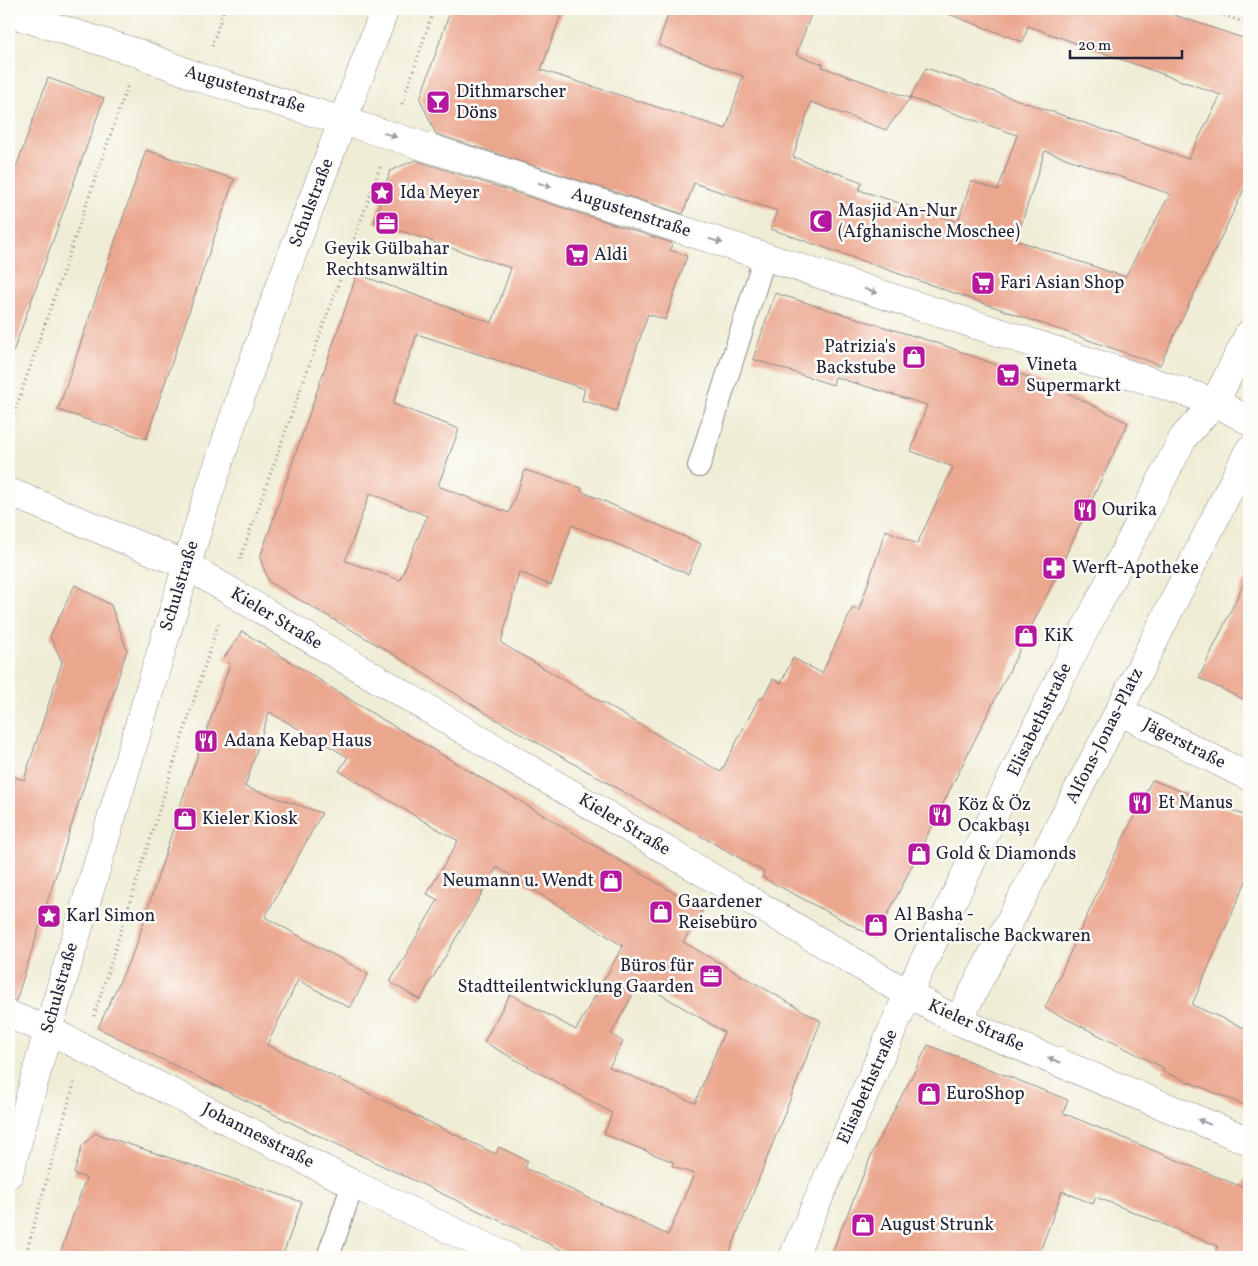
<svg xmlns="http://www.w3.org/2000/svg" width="1258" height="1266" font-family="Vollkorn,serif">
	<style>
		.building { fill: #eba68e; fill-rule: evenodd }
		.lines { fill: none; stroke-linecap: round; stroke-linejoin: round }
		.service-casing { stroke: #898888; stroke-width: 24 }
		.pedestrian-casing { stroke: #898888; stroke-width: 29 }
		.minor-casing { stroke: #898888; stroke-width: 29 }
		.path { stroke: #898888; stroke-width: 3; stroke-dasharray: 1 4; stroke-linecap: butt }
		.service { stroke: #fff; stroke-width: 22 }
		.pedestrian { stroke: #fff; stroke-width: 28 }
		.minor { stroke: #fff; stroke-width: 28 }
		.oneway { fill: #9c9ca7 }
		.labels { text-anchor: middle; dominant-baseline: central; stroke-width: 5; stroke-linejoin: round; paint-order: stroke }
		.street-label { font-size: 18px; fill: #22223b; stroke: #fdfcf7 }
		.poi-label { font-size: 18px; fill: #22223b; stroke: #fdfcf7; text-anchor: start }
	</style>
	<rect width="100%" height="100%" fill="#fdfcf7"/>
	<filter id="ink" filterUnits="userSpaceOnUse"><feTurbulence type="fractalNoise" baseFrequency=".02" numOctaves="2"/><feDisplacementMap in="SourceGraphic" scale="10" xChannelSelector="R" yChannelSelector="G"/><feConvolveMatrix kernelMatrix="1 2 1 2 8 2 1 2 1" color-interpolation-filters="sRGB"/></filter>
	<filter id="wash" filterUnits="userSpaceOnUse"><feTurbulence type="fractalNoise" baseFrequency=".0096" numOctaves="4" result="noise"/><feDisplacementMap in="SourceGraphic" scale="20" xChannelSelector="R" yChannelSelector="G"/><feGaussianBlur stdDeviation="1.12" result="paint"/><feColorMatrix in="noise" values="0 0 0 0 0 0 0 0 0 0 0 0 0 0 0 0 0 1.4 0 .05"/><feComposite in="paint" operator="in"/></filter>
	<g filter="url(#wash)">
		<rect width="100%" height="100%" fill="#f0edd6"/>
		<g id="blocks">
			<path class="building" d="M451,9H563L541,70L726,129L743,76L658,45L670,9H813L796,55L823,64L822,67L910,98L926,68L1188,159L1221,95L1028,26L1023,42L943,12L944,9H1156L1249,40V179L1160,365L771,229L777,211L694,183L683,214L436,134L420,99ZM910,98L1017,135L998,190L971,181L958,222L859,190L862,182L793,157L811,102L886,130ZM1045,151L1170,194L1125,277L1016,240Z
				M48,78L104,98L13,352L9,351V187Z
				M146,150L234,179L146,439L58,410Z
				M415,160L672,243L670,250L687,256L665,320L648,314L616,411L582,400L585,389L417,334L393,404L459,429L438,486L509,513L525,470L582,488L581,491L701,544L688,574L572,525L551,585L519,572L501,643L721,772L759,698L762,699L773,679L781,683L793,658L822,673L853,607L859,610L886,530L917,544L953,467L911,451L927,405L835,377L833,385L753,359L775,293L946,346L1060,389L1128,423L1045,599L876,938L762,877L764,872L492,717L393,654L269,582L260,558L357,274L492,323L511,268L374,222L390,171ZM370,493L427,516L400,580L345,561Z
				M1249,572V702L1199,678Z
				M75,585L111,605L127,650L16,1001L9,1000V796L15,777L24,780L62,662L50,636Z
				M242,631L365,709L703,910L683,942L821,1021L728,1257H577L298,1126L98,1028L136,946L185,791L230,664L224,658ZM269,712L348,757L339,771L458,841L427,894L438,900L390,982L420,1000L497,867L623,946L576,1030L510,994L484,1042L612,1113L604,1134L673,1162L672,1166L694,1174L668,1235L525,1168L528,1161L499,1147L496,1154L267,1045L298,980L350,1008L368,974L265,917L322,813L245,787ZM640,982L724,1032L695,1103L609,1067L623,1042L611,1034Z
				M1152,780L1249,817V874L1192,1005L1249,1030V1107L1162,1071L1164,1068L1045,1008L1110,865Z
				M928,1045L1068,1100L1063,1113L1242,1187L1249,1172V1257H1213L1218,1246L1096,1197L1093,1204L1062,1191L1038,1257H830L873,1151Z
				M95,1133L302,1202L282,1257H59L86,1178L74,1174L82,1146Z"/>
		</g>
	</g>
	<g filter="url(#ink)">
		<use href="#blocks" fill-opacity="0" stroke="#898888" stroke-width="1"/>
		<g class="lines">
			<g class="service-casing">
				<path id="service" d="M699,466L765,256
					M328,1257L353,1184"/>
			</g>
			<g class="pedestrian-casing">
				<path id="pedestrian" d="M1119,711L1249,777"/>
			</g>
			<g class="minor-casing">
				<path id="minor" d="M9,13L138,53L201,78L392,136L1215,402L1249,421
					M9,492L186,565L908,994L958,1021L1249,1141
					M9,1015L48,1030L353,1184L508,1257
					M958,1021L1119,711L1249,450
					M9,1174L48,1030L204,508L243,390L283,278L385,9
					M793,1257L908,994L1052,694L1183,438L1215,402L1249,334"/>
			</g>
			<path class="path" d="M1205,9L1249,24
				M212,46L224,9
				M402,104L434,9
				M9,428L128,84
				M240,559L380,167
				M94,1016L218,624
				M25,1257L75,1080"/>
			<use href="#service" class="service"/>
			<use href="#pedestrian" class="pedestrian"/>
			<use href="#minor" class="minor"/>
		</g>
		<defs><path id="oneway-solid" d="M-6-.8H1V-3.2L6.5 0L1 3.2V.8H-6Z" transform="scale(1.25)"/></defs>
		<g class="oneway">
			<use href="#oneway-solid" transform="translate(390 135) rotate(18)"/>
			<use href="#oneway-solid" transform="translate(545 185) rotate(18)"/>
			<use href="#oneway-solid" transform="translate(716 241) rotate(18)"/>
			<use href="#oneway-solid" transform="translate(871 291) rotate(18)"/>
			<use href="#oneway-solid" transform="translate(1054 1060) rotate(-158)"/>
			<use href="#oneway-solid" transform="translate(1204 1122) rotate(-158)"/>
		</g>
	</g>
	<defs>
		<g id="bar-square" transform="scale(1.25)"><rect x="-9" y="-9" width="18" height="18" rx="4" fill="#b5179e" stroke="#fdfcf7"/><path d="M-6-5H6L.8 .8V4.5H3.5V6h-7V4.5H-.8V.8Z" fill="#fff"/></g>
		<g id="sight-square" transform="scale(1.25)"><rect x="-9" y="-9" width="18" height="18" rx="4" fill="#b5179e" stroke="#fdfcf7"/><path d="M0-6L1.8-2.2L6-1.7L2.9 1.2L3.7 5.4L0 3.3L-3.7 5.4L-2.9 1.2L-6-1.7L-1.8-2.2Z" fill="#fff"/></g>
		<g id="mosque-square" transform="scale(1.25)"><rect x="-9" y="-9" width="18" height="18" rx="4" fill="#b5179e" stroke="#fdfcf7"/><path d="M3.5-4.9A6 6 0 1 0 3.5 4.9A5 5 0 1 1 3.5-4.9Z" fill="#fff"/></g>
		<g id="office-square" transform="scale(1.25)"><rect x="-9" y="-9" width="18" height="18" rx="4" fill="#b5179e" stroke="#fdfcf7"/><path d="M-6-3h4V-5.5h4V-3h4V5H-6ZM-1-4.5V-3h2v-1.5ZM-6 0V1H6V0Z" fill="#fff"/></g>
		<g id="supermarket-square" transform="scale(1.25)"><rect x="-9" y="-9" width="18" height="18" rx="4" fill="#b5179e" stroke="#fdfcf7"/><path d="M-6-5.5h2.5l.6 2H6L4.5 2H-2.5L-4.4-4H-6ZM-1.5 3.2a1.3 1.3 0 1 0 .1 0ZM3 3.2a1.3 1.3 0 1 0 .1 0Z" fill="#fff"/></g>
		<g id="shop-square" transform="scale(1.25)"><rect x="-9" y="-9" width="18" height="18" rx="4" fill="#b5179e" stroke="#fdfcf7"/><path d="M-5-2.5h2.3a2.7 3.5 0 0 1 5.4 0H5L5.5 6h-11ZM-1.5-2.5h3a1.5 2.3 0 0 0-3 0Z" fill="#fff"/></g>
		<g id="restaurant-square" transform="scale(1.25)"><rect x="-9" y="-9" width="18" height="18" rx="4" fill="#b5179e" stroke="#fdfcf7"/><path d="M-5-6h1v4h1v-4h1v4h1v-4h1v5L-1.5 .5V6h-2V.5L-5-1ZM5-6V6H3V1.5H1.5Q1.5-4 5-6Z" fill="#fff"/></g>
		<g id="pharmacy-square" transform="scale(1.25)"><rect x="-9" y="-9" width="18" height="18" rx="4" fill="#b5179e" stroke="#fdfcf7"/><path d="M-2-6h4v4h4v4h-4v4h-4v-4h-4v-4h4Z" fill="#fff"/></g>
	</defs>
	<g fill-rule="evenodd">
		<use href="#bar-square" x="438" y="102"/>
		<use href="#sight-square" x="382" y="193"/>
		<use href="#mosque-square" x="821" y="221"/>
		<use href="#office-square" x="387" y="223"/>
		<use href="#supermarket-square" x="577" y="255"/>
		<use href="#supermarket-square" x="983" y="283"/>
		<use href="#shop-square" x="914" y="357"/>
		<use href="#supermarket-square" x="1008" y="375"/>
		<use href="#restaurant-square" x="1085" y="510"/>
		<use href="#pharmacy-square" x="1054" y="568"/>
		<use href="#shop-square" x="1026" y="636"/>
		<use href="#restaurant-square" x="206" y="741"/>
		<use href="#restaurant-square" x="1140" y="803"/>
		<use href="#restaurant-square" x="940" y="815"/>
		<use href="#shop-square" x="185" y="819"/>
		<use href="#shop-square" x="919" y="854"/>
		<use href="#shop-square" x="611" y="881"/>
		<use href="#shop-square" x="661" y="912"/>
		<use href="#sight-square" x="49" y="916"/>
		<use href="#shop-square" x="876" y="925"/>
		<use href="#office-square" x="711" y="976"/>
		<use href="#shop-square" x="929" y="1094"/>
		<use href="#shop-square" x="863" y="1225"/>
	</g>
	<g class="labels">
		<g class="street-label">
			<text transform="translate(245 90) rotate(17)">Augustenstraße</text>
			<text transform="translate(312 203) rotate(-69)">Schulstraße</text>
			<text transform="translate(631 213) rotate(18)">Augustenstraße</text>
			<text transform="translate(180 586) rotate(-73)">Schulstraße</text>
			<text transform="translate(276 619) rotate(31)">Kieler Straße</text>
			<text transform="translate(1040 720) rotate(-64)">Elisabethstraße</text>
			<text transform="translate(1105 736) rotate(-63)">Alfons-Jonas-Platz</text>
			<text transform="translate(1184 744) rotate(27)">Jägerstraße</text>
			<text transform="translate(624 825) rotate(31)">Kieler Straße</text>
			<text transform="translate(60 988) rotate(-74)">Schulstraße</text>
			<text transform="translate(976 1026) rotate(24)">Kieler Straße</text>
			<text transform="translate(868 1087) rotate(-66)">Elisabethstraße</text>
			<text transform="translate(258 1136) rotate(27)">Johannesstraße</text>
		</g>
		<g class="poi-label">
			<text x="456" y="92">Dithmarscher<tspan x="456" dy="21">Döns</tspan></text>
			<text x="400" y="193">Ida Meyer</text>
			<text x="838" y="211">Masjid An-Nur<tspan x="838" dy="21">(Afghanische Moschee)</tspan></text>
			<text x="387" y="249" text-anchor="middle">Geyik Gülbahar<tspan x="387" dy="21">Rechtsanwältin</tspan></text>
			<text x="594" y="255">Aldi</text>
			<text x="1000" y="283">Fari Asian Shop</text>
			<text x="896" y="347" text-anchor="end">Patrizia's<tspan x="896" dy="21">Backstube</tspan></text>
			<text x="1026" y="365">Vineta<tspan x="1026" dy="21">Supermarkt</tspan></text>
			<text x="1102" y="510">Ourika</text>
			<text x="1072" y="568">Werft-Apotheke</text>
			<text x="1044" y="636">KiK</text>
			<text x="224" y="741">Adana Kebap Haus</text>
			<text x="1158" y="803">Et Manus</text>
			<text x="958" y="805">Köz &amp; Öz<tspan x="958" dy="21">Ocakbaşı</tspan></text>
			<text x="202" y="819">Kieler Kiosk</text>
			<text x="936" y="854">Gold &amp; Diamonds</text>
			<text x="594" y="881" text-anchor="end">Neumann u. Wendt</text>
			<text x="678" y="902">Gaardener<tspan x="678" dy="21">Reisebüro</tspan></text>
			<text x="894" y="915">Al Basha -<tspan x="894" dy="21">Orientalische Backwaren</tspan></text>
			<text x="66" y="916">Karl Simon</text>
			<text x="694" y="966" text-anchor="end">Büros für<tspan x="694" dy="21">Stadtteilentwicklung Gaarden</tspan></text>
			<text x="946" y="1094">EuroShop</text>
			<text x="880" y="1225">August Strunk</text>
		</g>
	</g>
	<rect width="1258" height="1266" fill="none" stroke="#fdfcf7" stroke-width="30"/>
	<path d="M1070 50v8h112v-8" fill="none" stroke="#22223b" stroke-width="2.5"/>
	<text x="1078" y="50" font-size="15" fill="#22223b" stroke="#fdfcf7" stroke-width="4" paint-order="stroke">20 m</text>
</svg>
